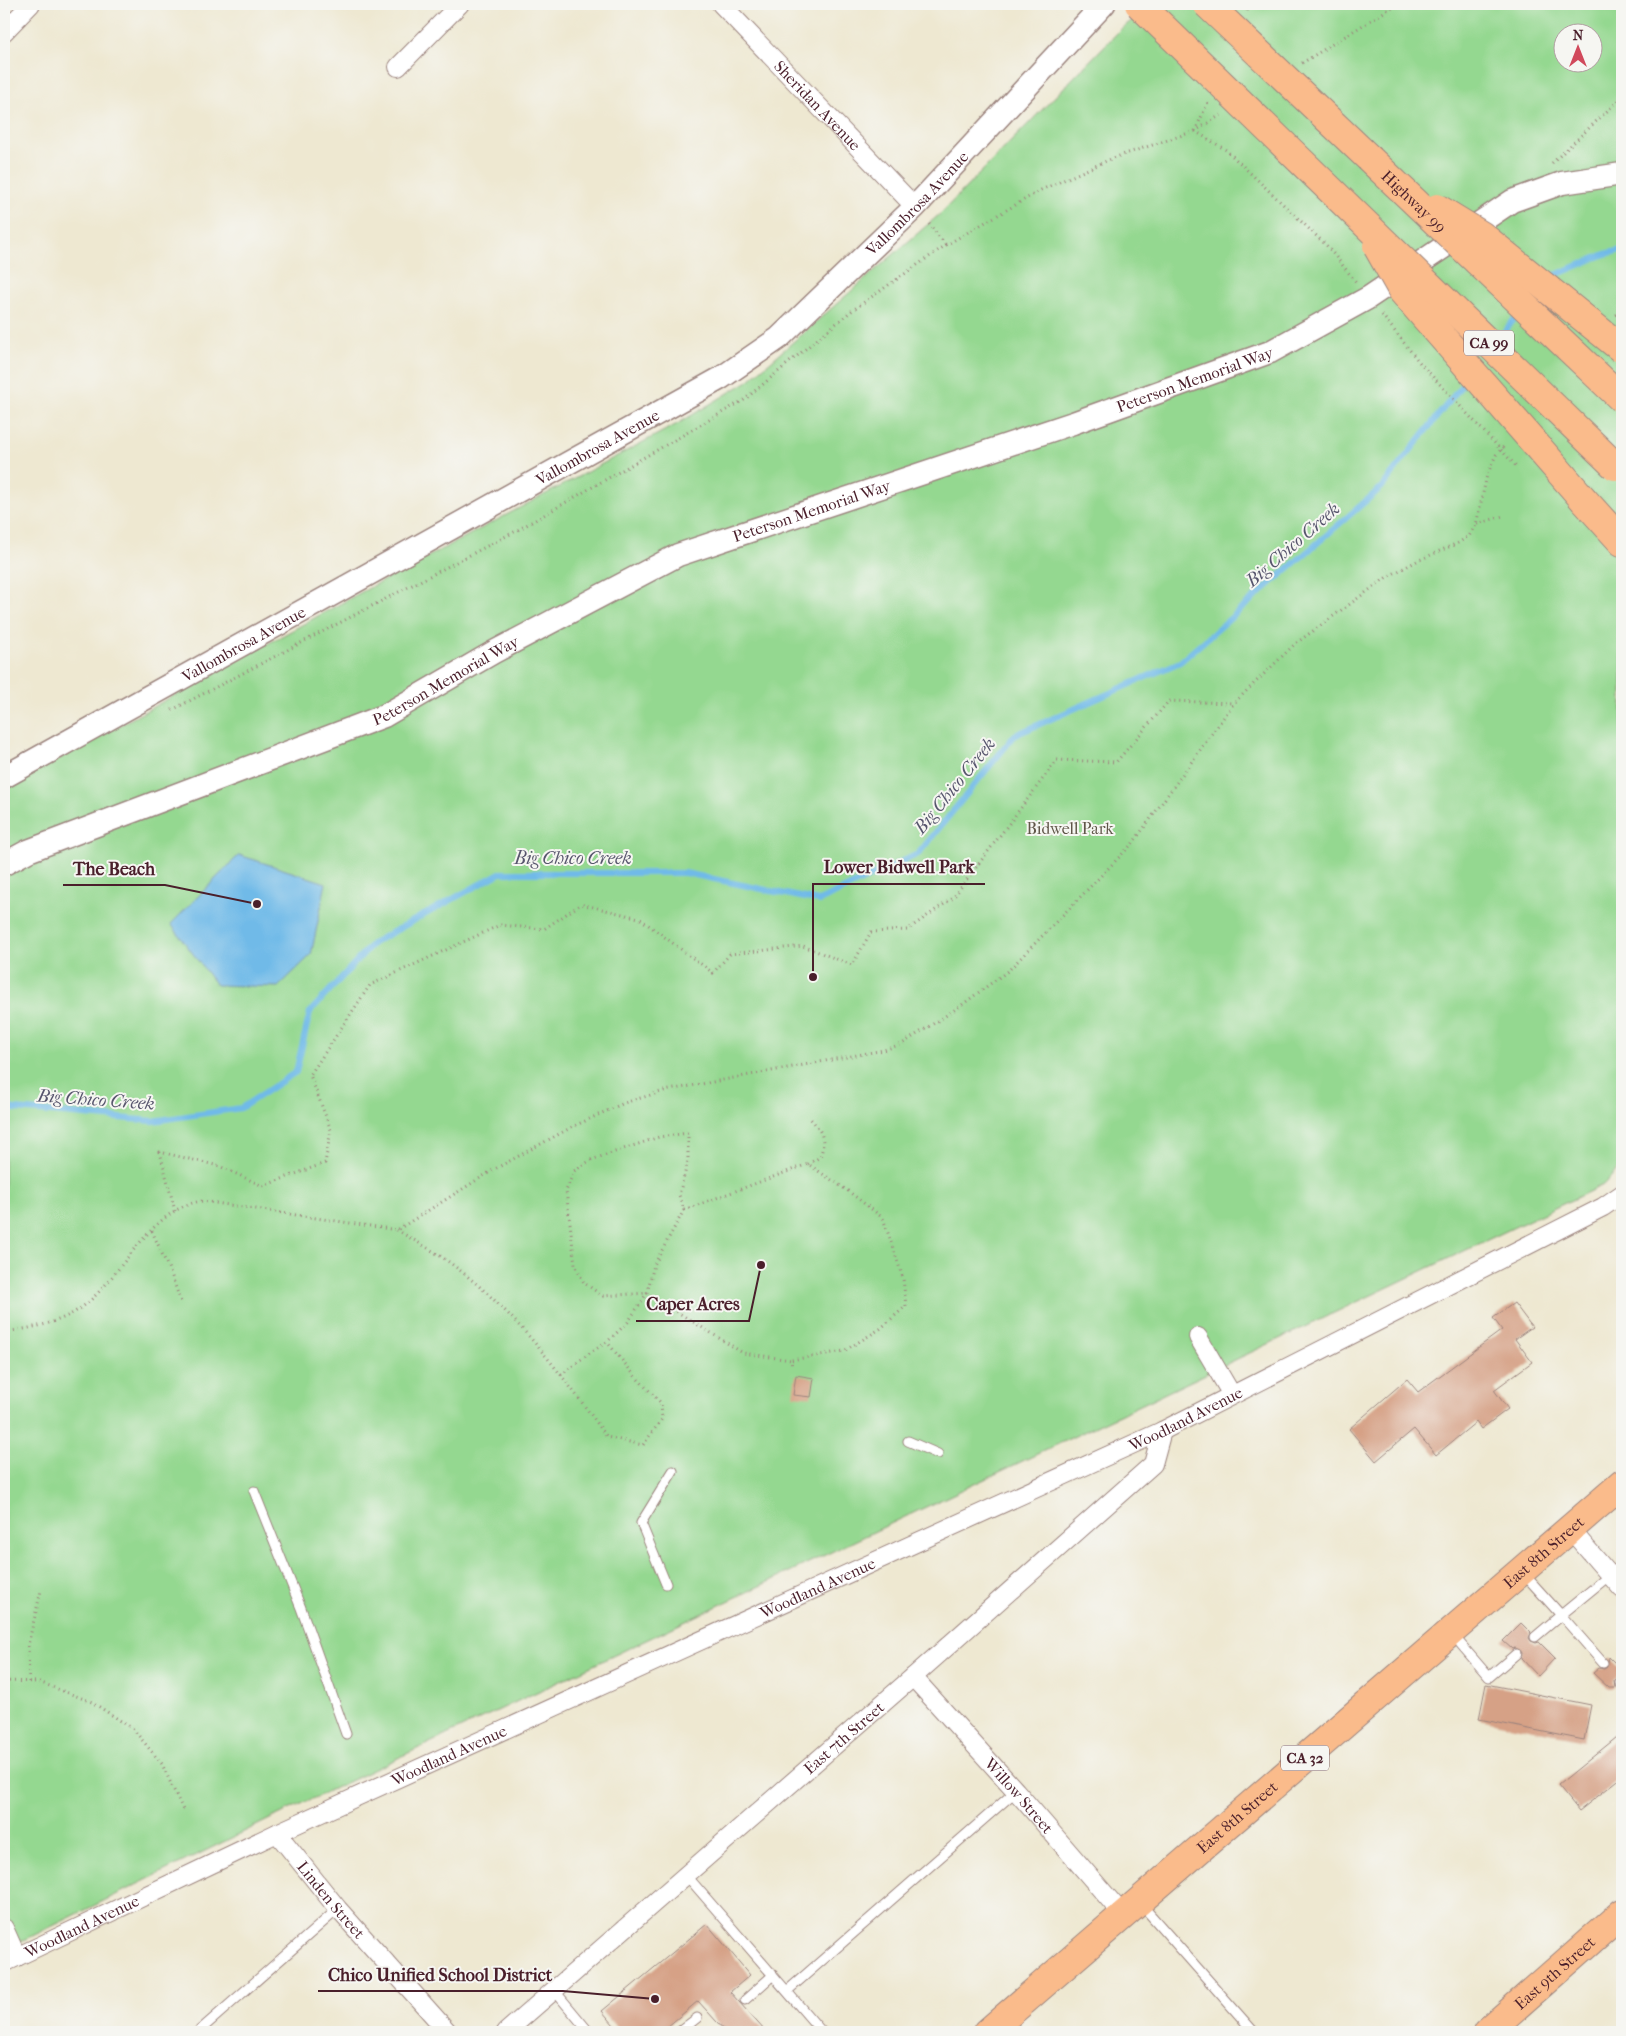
<svg xmlns="http://www.w3.org/2000/svg" width="1626" height="2036" font-family="'IM FELL French Canon',serif">
	<style>
		.green { fill: #94d890; stroke: #6f7c5e; fill-rule: evenodd }
		.water { fill: #6fbae8; stroke: #5c6c8a }
		.lines { fill: none; stroke-linecap: round; stroke-linejoin: round }
		.stream { stroke: #6fbae8; stroke-width: 6 }
		.building { fill: #d6a186 }
		.service-casing { stroke: #9c847e; stroke-width: 11 }
		.minor-casing { stroke: #9c847e; stroke-width: 20 }
		.tertiary-casing { stroke: #9c847e; stroke-width: 25 }
		.primary-casing { stroke: #9c847e; stroke-width: 30 }
		.motorway-casing { stroke: #9c847e; stroke-width: 30 }
		.path { stroke: #9c847e; stroke-width: 3; stroke-dasharray: 1 4; stroke-linecap: butt }
		.service { stroke: #fff; stroke-width: 9 }
		.minor { stroke: #fff; stroke-width: 18 }
		.tertiary { stroke: #fff; stroke-width: 22 }
		.primary { stroke: #fabb8b; stroke-width: 28 }
		.motorway { stroke: #fabb8b; stroke-width: 28 }
		.motorway-bridge-casing { stroke: #9c847e; stroke-width: 30; stroke-linecap: butt }
		.motorway-bridge { stroke: #fabb8b; stroke-width: 28 }
		.labels { text-anchor: middle; dominant-baseline: central; stroke-width: 4; stroke-linejoin: round; paint-order: stroke }
		.shield { fill: #f6f6f2; stroke: #7e6067; stroke-width: 1 }
		.shield-label { font-size: 15px; font-weight: bold; fill: #4a1f2b }
		.street-label { font-size: 16px; fill: #4a1f2b; stroke: #f6f6f2 }
		.park-label { font-size: 16px; fill: #605649; stroke: #f6f6f2 }
		.water-label { font-size: 18px; font-style: italic; fill: #57556d; stroke: #f6f6f2 }
		.leader { fill: none; stroke: #4a1f2b; stroke-width: 2 }
		.callout-dot { fill: #4a1f2b; stroke: #f6f6f2; stroke-width: 2 }
		.callout-label { font-size: 18px; text-anchor: middle; font-weight: bold; fill: #4a1f2b; stroke: #f6f6f2; stroke-width: 4; stroke-linejoin: round; paint-order: stroke }
	</style>
	<rect width="100%" height="100%" fill="#f6f6f2"/>
	<filter id="ink" filterUnits="userSpaceOnUse"><feTurbulence type="fractalNoise" baseFrequency=".02" numOctaves="2"/><feDisplacementMap in="SourceGraphic" scale="10" xChannelSelector="R" yChannelSelector="G"/><feConvolveMatrix kernelMatrix="1 2 1 2 8 2 1 2 1" color-interpolation-filters="sRGB"/></filter>
	<filter id="wash" filterUnits="userSpaceOnUse"><feTurbulence type="fractalNoise" baseFrequency=".0096" numOctaves="4" result="noise"/><feDisplacementMap in="SourceGraphic" scale="20" xChannelSelector="R" yChannelSelector="G"/><feGaussianBlur stdDeviation="1.12" result="paint"/><feColorMatrix in="noise" values="0 0 0 0 0 0 0 0 0 0 0 0 0 0 0 0 0 1.4 0 .05"/><feComposite in="paint" operator="in"/></filter>
	<g filter="url(#wash)">
		<rect width="100%" height="100%" fill="#eee8d1"/>
		<path class="green" d="M1154,4H1622V1165L1603,1185L274,1817L4,1950V789L356,595L679,423L748,381L941,213L1122,28ZM1564,32H1594V62H1564Z"/>
		<path class="water" d="M239,855L326,883L311,955L278,987L216,985L171,924Z"/>
		<g class="lines">
			<path class="stream" d="M1546,279L1605,254L1622,250
				M1497,341L1520,312
				M4,1108L153,1121L241,1108L296,1072L310,1012L373,943L500,873H685L819,901L918,854L1015,735L1180,662L1382,487L1469,376"/>
		</g>
		<g id="blocks">
			<path class="building" d="M1514,1303L1532,1327L1515,1339L1532,1362L1494,1390L1508,1409L1481,1429L1476,1422L1436,1455L1414,1429L1376,1461L1349,1429L1407,1379L1418,1392L1502,1330L1493,1318Z
				M796,1375L814,1378L811,1397L793,1395Z
				M1521,1623L1531,1633L1529,1638L1531,1641L1536,1643L1539,1642L1555,1658L1538,1676L1521,1658L1522,1653L1520,1650L1515,1648L1512,1649L1503,1641Z
				M1609,1657L1622,1670V1677H1618L1614,1681L1615,1688H1609L1593,1673L1599,1668L1604,1669L1607,1667Z
				M1486,1684L1591,1705L1584,1740L1479,1719Z
				M1622,1733V1777L1579,1811L1558,1785Z
				M707,1924L750,1975L730,1992L766,2032H726L698,2001L661,2032H620L602,2011Z"/>
		</g>
	</g>
	<g filter="url(#ink)">
		<use href="#blocks" fill-opacity="0" stroke="#9c847e" stroke-width="1"/>
		<g class="lines">
			<g class="service-casing">
				<path id="service" d="M908,1441L938,1454
					M254,1491L301,1608L346,1734
					M1523,1573L1561,1615L1622,1565
					M666,1584L641,1523L673,1471
					M1452,1634L1489,1677L1516,1654
					M1535,1637L1561,1615L1603,1663
					M1620,1683L1622,1685
					M687,1876L822,2032
					M1140,1903L1254,2032
					M554,1990L589,2032
					M787,1991L1016,1791
					M745,2000L773,1975
					M198,2032L338,1909
					M679,2032L697,2018"/>
			</g>
			<g class="minor-casing">
				<g id="minor">
					<path id="s1" d="M721,4L915,207"/>
					<path d="M4,32L31,4"/>
					<path d="M398,67L460,4"/>
					<path d="M1198,1337L1232,1395"/>
					<path d="M1570,1529L1622,1589"/>
					<path id="s2" d="M913,1677L1016,1791L1123,1915"/>
					<path id="s3" d="M277,1833L338,1909L448,2032"/>
					<path d="M4,1928L17,1957"/>
					<path id="s4" d="M4,1963L277,1833L1162,1431L1603,1207L1622,1194"/>
					<path id="s5" d="M506,2032L913,1677L1153,1464L1162,1431"/>
				</g>
			</g>
			<g class="tertiary-casing">
				<g id="tertiary">
					<path id="s6" d="M4,777L721,378L779,338L915,207L1104,4"/>
					<path id="s7" d="M4,864L28,851L384,716L494,652L678,555L1073,423L1270,352L1368,298L1512,201L1562,183L1622,174"/>
				</g>
			</g>
			<g class="primary-casing">
				<g id="primary">
					<path id="s8" d="M988,2032L1622,1484"/>
					<path id="s9" d="M1487,2032L1622,1913"/>
				</g>
			</g>
			<g class="motorway-casing">
				<path id="motorway" d="M1584,500L1622,542"/>
			</g>
			<path class="path" d="M1247,11L1250,4
				M1302,63L1397,4
				M1195,131L1226,150L1327,246L1356,282
				M1195,131L1208,102
				M1552,163L1622,97
				M929,224L946,245
				M1382,315L1420,363L1516,466
				M1616,315L1622,312
				M1477,524L1503,516
				M172,710L516,531L744,400L850,312L946,245L1041,190L1113,158L1195,131L1221,115
				M808,1164L820,1157C827,1138 821,1130 808,1116
				M684,1210L654,1265L647,1293L603,1296L584,1283L575,1264L566,1191L574,1171L591,1160L659,1137L688,1133V1161L679,1195L684,1210L808,1164L848,1191L883,1218L903,1278L906,1306L880,1329L844,1351L791,1360L792,1368
				M175,1211L160,1152L219,1166L263,1186L325,1163L331,1130L310,1075L370,985L500,925L544,929L581,904L639,918L713,973L730,954L803,946L852,965L871,932L907,930L953,898L1057,760L1116,762L1169,701L1234,703
				M397,1230C413,1240 431,1249 446,1260C510,1305 562,1374 607,1437L643,1445L662,1419L661,1403L635,1376L607,1342
				M152,1231L171,1274L181,1302
				M4,1332C33,1328 63,1323 86,1304C123,1274 151,1208 202,1201L397,1230L493,1170L572,1127L624,1103L664,1091L884,1050L902,1044L959,1007L1009,970L1133,843L1234,703L1295,644L1387,577L1417,561L1458,543L1469,536L1476,525L1487,475L1496,455L1505,445
				M561,1375L591,1352L607,1342L628,1322L647,1293L743,1353L791,1360
				M4,1681L39,1682L92,1702L133,1729L162,1764L183,1810
				M29,1682L28,1645L41,1591"/>
			<use href="#service" class="service"/>
			<use href="#minor" class="minor"/>
			<use href="#tertiary" class="tertiary"/>
			<use href="#primary" class="primary"/>
			<use href="#motorway" class="motorway"/>
			<g class="motorway-bridge-casing">
				<g id="motorway-bridge">
					<path d="M1139,4L1615,466"/>
					<path id="s10" d="M1207,4L1622,399"/>
					<path d="M1437,208L1481,235L1622,349"/>
					<path d="M1377,246L1403,292L1584,500"/>
				</g>
			</g>
			<use href="#motorway-bridge" class="motorway-bridge"/>
		</g>
	</g>
	<g class="labels">
		<g class="shield">
			<rect x="1464" y="330.5" width="50" height="25" rx="4"/>
			<rect x="1281" y="1745.5" width="48" height="25" rx="4"/>
		</g>
		<g class="shield-label">
			<text x="1489" y="343">CA 99</text>
			<text x="1305" y="1758">CA 32</text>
		</g>
		<g class="street-label">
			<text stroke="none"><textPath href="#s1" startOffset="140">Sheridan Avenue</textPath></text>
			<text stroke="none"><textPath href="#s10" startOffset="286">Highway 99</textPath></text>
			<text stroke="none"><textPath href="#s6" startOffset="1084">Vallombrosa Avenue</textPath></text>
			<text stroke="none"><textPath href="#s7" startOffset="1289">Peterson Memorial Way</textPath></text>
			<text stroke="none"><textPath href="#s6" startOffset="679">Vallombrosa Avenue</textPath></text>
			<text stroke="none"><textPath href="#s7" startOffset="884">Peterson Memorial Way</textPath></text>
			<text stroke="none"><textPath href="#s6" startOffset="274">Vallombrosa Avenue</textPath></text>
			<text stroke="none"><textPath href="#s7" startOffset="479">Peterson Memorial Way</textPath></text>
			<text stroke="none"><textPath href="#s4" startOffset="1301">Woodland Avenue</textPath></text>
			<text stroke="none"><textPath href="#s8" startOffset="734">East 8th Street</textPath></text>
			<text stroke="none"><textPath href="#s4" startOffset="896">Woodland Avenue</textPath></text>
			<text stroke="none"><textPath href="#s5" startOffset="448">East 7th Street</textPath></text>
			<text stroke="none"><textPath href="#s4" startOffset="491">Woodland Avenue</textPath></text>
			<text stroke="none"><textPath href="#s2" startOffset="159">Willow Street</textPath></text>
			<text stroke="none"><textPath href="#s8" startOffset="329">East 8th Street</textPath></text>
			<text stroke="none"><textPath href="#s3" startOffset="86">Linden Street</textPath></text>
			<text stroke="none"><textPath href="#s4" startOffset="86">Woodland Avenue</textPath></text>
			<text stroke="none"><textPath href="#s9" startOffset="90">East 9th Street</textPath></text>
		</g>
		<g class="park-label">
			<text x="1070" y="828">Bidwell Park</text>
		</g>
		<g class="water-label">
			<text transform="translate(1293 545) rotate(-41)">Big Chico Creek</text>
			<text transform="translate(955 786) rotate(-51)">Big Chico Creek</text>
			<text x="573" y="858">Big Chico Creek</text>
			<text transform="translate(96 1100) rotate(4)">Big Chico Creek</text>
		</g>
	</g>
	<path class="leader" d="M813 977L813 884H985M257 904L165 885H63M761 1265L749 1321H636M655 1999L563 1991H318"/>
	<g class="callout-dot">
		<circle cx="813" cy="977" r="5"/>
		<circle cx="257" cy="904" r="5"/>
		<circle cx="761" cy="1265" r="5"/>
		<circle cx="655" cy="1999" r="5"/>
	</g>
	<g class="callout-label">
		<text x="899" y="873">Lower Bidwell Park</text>
		<text x="114" y="875">The Beach</text>
		<text x="693" y="1310">Caper Acres</text>
		<text x="440" y="1981">Chico Unified School District</text>
	</g>
	<rect width="1626" height="2036" fill="none" stroke="#f6f6f2" stroke-width="20"/>
	<g transform="translate(1578 48)"><circle r="24" fill="#f6f6f2" stroke="#b1a0a2"/>
	<path d="M0-4L9 19L0 12L-9 19Z" fill="#d1495b"/>
	<text y="-8" font-size="14" font-weight="bold" text-anchor="middle" fill="#4a1f2b">N</text>
	</g>
</svg>
